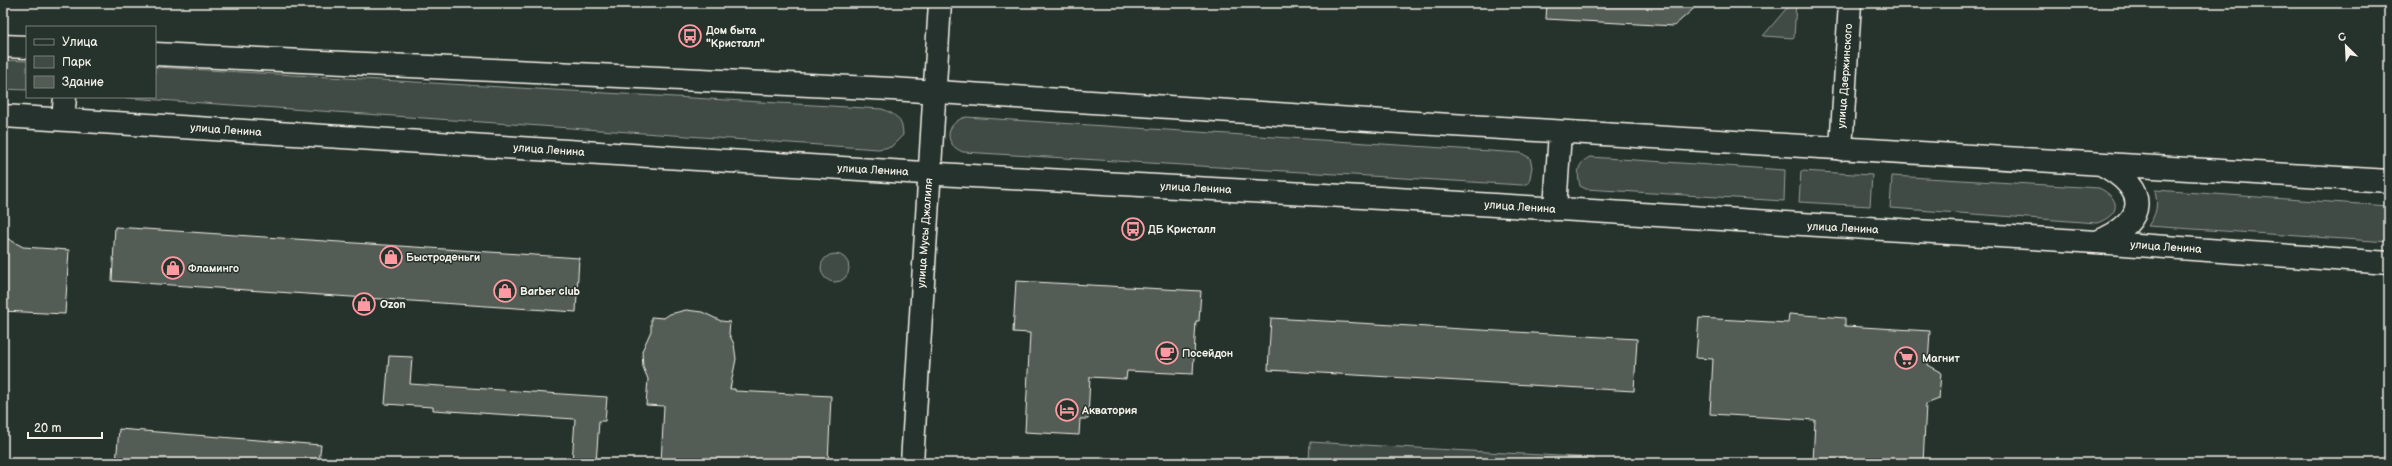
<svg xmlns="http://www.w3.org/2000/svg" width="2392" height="466" font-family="'Balsamiq Sans',sans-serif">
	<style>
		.green { fill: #414b45; stroke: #9a9e96 }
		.building { fill: #525c55; stroke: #f4f1e8 }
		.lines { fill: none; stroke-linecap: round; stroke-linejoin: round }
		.minor-casing { stroke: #f4f1e8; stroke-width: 25 }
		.major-casing { stroke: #f4f1e8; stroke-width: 25 }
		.minor { stroke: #26332d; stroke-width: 22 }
		.major { stroke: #26332d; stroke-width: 22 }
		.labels { text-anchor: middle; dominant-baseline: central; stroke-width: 3; stroke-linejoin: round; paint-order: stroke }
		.poi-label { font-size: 11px; font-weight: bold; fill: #f4f1e8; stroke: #26332d; text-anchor: start }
		.street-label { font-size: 11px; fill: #f4f1e8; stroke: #26332d }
	</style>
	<rect width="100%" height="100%" fill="#26332d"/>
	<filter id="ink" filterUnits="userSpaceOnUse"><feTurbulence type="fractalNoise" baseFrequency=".025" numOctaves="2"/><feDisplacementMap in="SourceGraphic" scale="8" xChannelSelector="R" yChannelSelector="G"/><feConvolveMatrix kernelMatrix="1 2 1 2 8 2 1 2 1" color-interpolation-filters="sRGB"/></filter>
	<g filter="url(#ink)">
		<path class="green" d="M1791,3H1796L1794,38L1763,36Z
			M3,60L27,61V90L3,89Z
			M155,67L882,109C896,114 903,120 903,135L891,147L878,149L115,97H155Z
			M966,117L1521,153L1530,158L1532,167L1529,183L1522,185L963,152C942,144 946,122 966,117Z
			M1590,157L1785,170L1784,201L1586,189L1580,186C1577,173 1577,163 1590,157Z
			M1801,171L1872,175L1870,206L1799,202Z
			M1892,176L2099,188C2122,199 2120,215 2097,223L1890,208Z
			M2155,190L2389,206V242L2148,226C2157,213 2158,206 2155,190Z
			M821 268a14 14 0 1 1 28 0a14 14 0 1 1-28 0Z
			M1310,442L1594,458V463H1309Z"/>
		<path class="building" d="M1547,3H1700L1674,26L1546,19Z
			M115,227L579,258L576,312L112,281Z
			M3,236L23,247L69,250L65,314L3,311Z
			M1016,281L1201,291L1199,321H1196L1193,374L1127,371L1126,379L1090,377L1088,419H1080L1079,435L1025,432L1030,333L1013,332Z
			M686,310L702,312L721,321L730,322L729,334L734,344L736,359L730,389H735V391L831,396L828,463H661L664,406L646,405L648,379L643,367L642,351L651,331V317L664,318L670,314Z
			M1789,314L1845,318V326L1930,331L1928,365L1941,372L1939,399L1926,404L1923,463H1813L1815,420L1710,414L1713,359L1696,358L1699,318L1788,323Z
			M1271,318L1637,339L1634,391L1268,370Z
			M389,356L412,357L410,384L607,397L605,421H599L596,463H572L575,419L433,410V407L385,404Z
			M119,429L321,445L319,463H116Z"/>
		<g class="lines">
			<g class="minor-casing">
				<path id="minor" d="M1841,149L1850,3
					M912,463L940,3"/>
			</g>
			<g class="major-casing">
				<path id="major" d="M3,46L27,47
					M155,54L892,89L1384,121L2389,181
					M3,116L972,176L1380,198L2096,242L2389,263
					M63,119L65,97
					M1555,209L1560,132
					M2097,242C2149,221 2149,189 2101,164"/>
			</g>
			<use href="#minor" class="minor"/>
			<use href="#major" class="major"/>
		</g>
	</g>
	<defs>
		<g id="bus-ring" transform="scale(1.15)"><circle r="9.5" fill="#26332d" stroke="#ff9aa2" stroke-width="1.5"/><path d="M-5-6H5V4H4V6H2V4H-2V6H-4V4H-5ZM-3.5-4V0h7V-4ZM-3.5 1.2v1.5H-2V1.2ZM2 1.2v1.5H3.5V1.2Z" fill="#ff9aa2"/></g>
		<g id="shop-ring" transform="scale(1.15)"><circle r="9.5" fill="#26332d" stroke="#ff9aa2" stroke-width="1.5"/><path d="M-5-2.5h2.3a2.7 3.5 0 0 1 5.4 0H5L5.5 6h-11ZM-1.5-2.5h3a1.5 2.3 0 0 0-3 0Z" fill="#ff9aa2"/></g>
		<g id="cafe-ring" transform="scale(1.15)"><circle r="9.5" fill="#26332d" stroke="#ff9aa2" stroke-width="1.5"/><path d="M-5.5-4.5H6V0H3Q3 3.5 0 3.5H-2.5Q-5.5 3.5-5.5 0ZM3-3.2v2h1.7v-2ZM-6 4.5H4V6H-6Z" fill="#ff9aa2"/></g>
		<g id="supermarket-ring" transform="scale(1.15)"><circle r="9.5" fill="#26332d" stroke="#ff9aa2" stroke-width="1.5"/><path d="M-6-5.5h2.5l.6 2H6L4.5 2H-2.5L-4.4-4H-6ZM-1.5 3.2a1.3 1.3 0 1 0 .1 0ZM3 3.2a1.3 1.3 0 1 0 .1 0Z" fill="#ff9aa2"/></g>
		<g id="hotel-ring" transform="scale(1.15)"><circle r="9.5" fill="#26332d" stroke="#ff9aa2" stroke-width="1.5"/><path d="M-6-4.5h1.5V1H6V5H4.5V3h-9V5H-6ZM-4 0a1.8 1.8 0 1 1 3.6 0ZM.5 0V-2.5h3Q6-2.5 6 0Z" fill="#ff9aa2"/></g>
	</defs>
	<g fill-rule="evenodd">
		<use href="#bus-ring" x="690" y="36"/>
		<use href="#bus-ring" x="1133" y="229"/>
		<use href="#shop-ring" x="391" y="257"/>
		<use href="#shop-ring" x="173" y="268"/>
		<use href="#shop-ring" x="505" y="291"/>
		<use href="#shop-ring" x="364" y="304"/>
		<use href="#cafe-ring" x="1167" y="353"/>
		<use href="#supermarket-ring" x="1906" y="358"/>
		<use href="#hotel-ring" x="1067" y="410"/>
	</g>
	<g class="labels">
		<g class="poi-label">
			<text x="706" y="30">Дом быта<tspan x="706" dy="13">"Кристалл"</tspan></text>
			<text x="1148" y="229">ДБ Кристалл</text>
			<text x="406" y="257">Быстроденьги</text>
			<text x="188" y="268">Фламинго</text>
			<text x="520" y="291">Barber club</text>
			<text x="380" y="304">Ozon</text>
			<text x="1182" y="353">Посейдон</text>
			<text x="1922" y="358">Магнит</text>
			<text x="1082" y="410">Акватория</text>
		</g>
		<g class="street-label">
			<text transform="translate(1845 76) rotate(-86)">улица Дзержинского</text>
			<text transform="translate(226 130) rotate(4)">улица Ленина</text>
			<text transform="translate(549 150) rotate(4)">улица Ленина</text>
			<text transform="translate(873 170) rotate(3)">улица Ленина</text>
			<text transform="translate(1196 188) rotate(3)">улица Ленина</text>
			<text transform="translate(1520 207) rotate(4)">улица Ленина</text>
			<text transform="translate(1843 228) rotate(3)">улица Ленина</text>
			<text transform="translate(925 233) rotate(-86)">улица Мусы Джалиля</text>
			<text transform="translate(2166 247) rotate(4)">улица Ленина</text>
		</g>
	</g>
	<rect width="2392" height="466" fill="none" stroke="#26332d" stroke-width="16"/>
	<rect x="8" y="8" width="2376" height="450" fill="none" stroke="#f4f1e8" stroke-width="1.5" filter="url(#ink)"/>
	<rect x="26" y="26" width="130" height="72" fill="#26332d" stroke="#787f78"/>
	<rect x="34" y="39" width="20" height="6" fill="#26332d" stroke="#787f78"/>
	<text x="62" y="46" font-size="12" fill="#f4f1e8">Улица</text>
	<rect x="34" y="56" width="20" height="12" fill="#414b45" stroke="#787f78"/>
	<text x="62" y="66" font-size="12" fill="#f4f1e8">Парк</text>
	<rect x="34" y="76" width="20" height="12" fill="#525c55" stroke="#787f78"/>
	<text x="62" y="86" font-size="12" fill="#f4f1e8">Здание</text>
	<g transform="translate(2346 46) rotate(336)" stroke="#26332d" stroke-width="3" paint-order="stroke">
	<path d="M0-3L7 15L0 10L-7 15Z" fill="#f4f1e8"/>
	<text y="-6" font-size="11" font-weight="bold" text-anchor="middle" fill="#f4f1e8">С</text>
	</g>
	<path d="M28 432v6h74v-6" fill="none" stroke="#f4f1e8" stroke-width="2"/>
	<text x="34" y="432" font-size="12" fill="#f4f1e8" stroke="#26332d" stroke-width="3" paint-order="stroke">20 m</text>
</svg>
